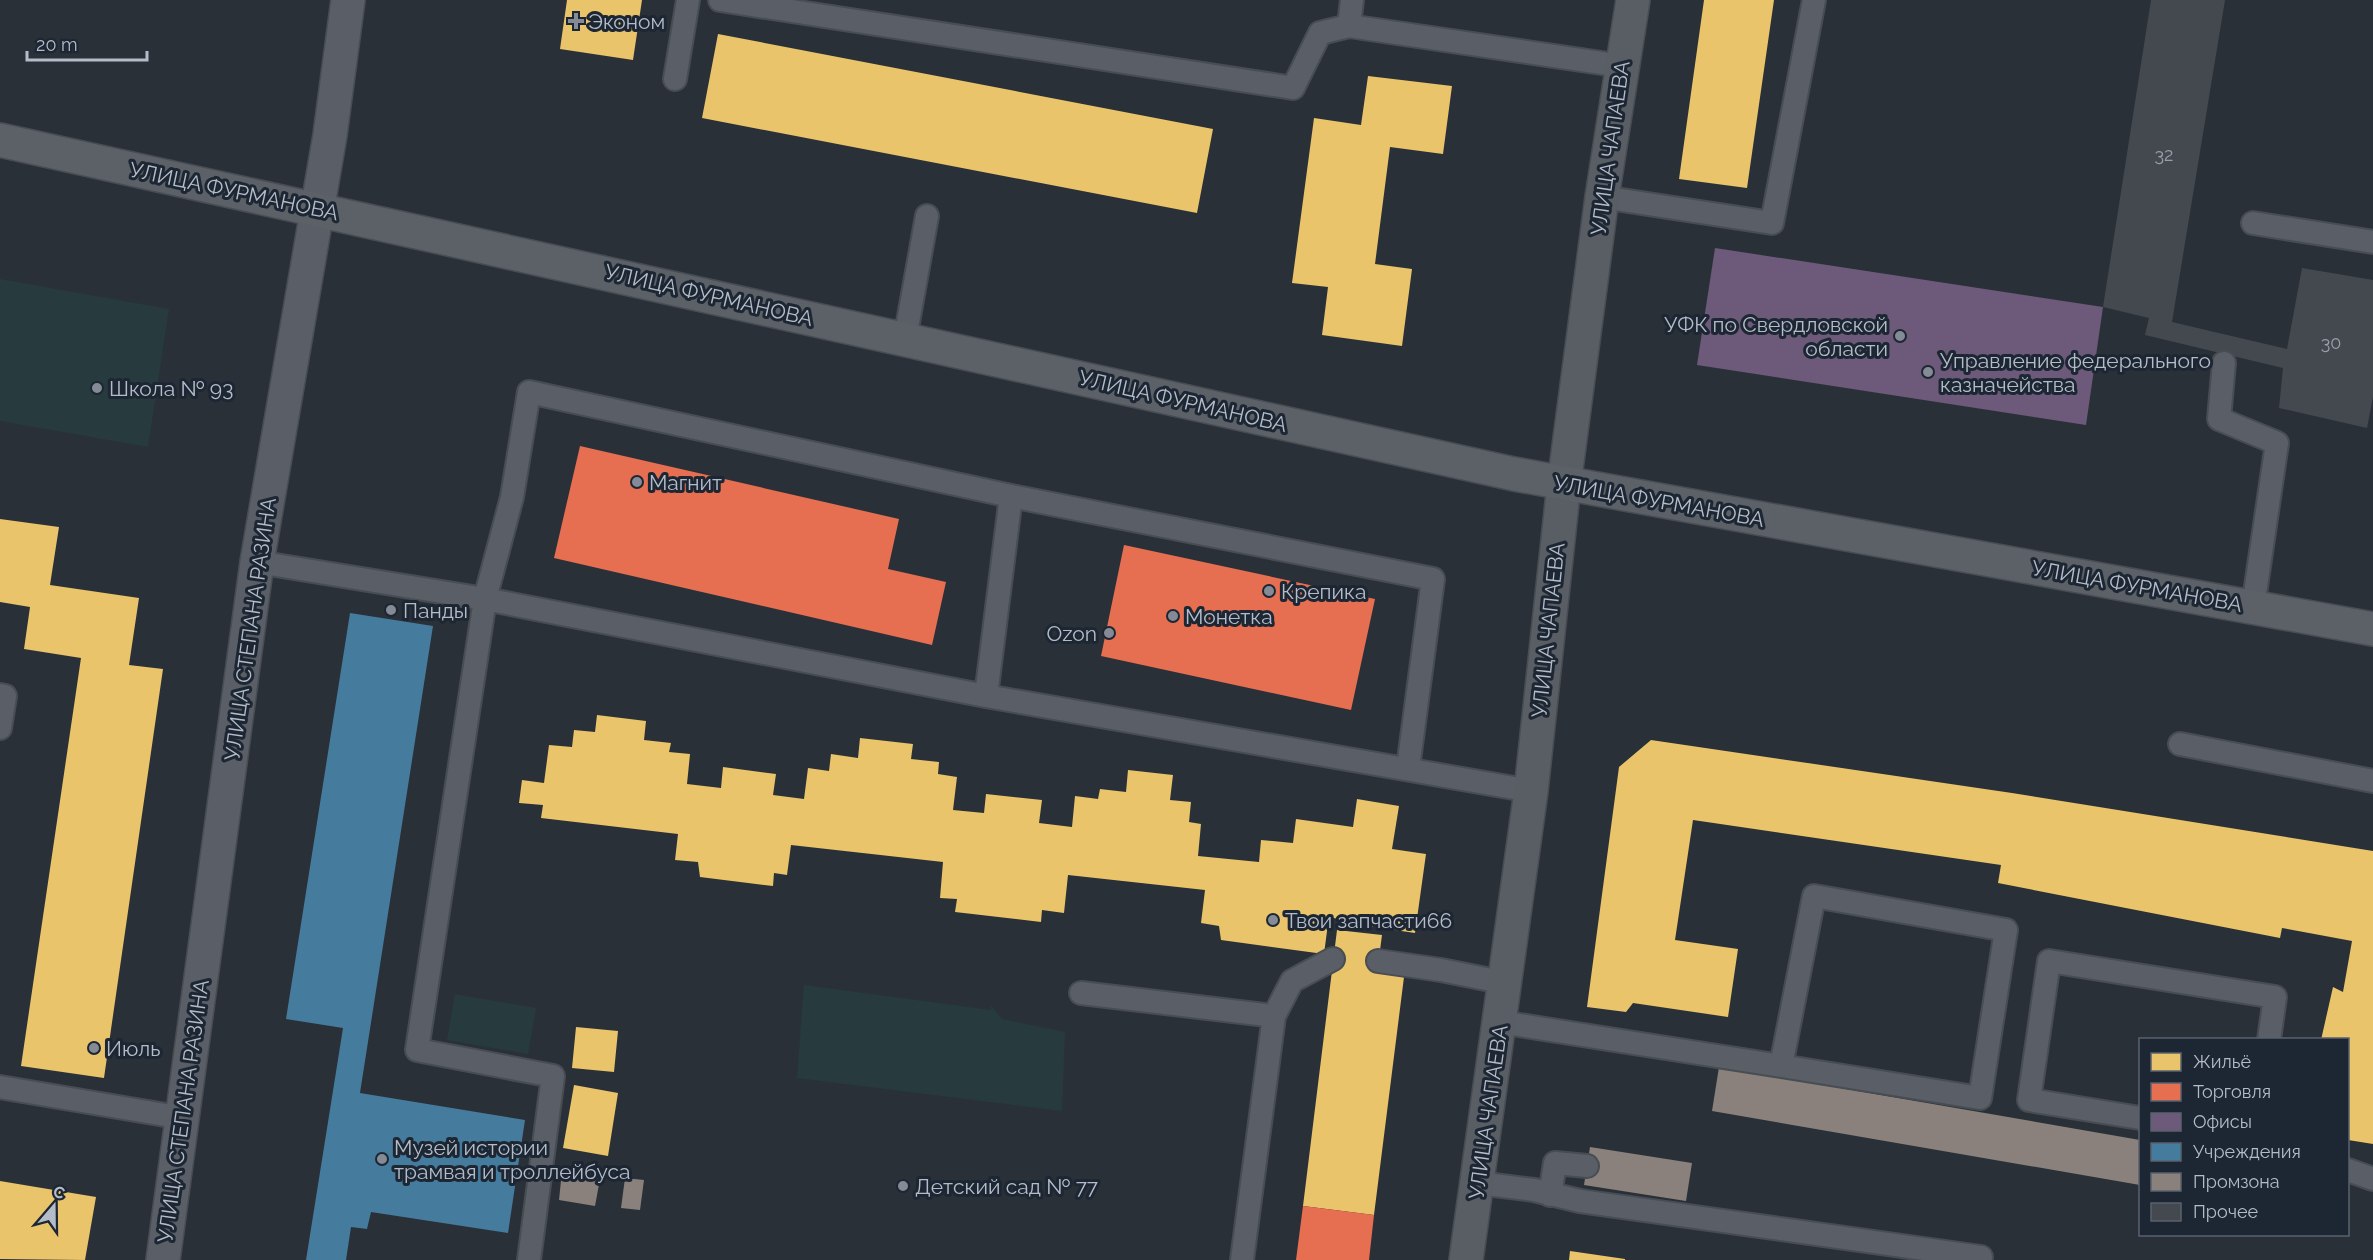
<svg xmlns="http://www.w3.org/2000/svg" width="2373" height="1260" font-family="Raleway,sans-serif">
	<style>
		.green { fill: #273a3e }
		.homes { fill: #e9c46a }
		.shops { fill: #e76f51 }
		.offices { fill: #6d597a }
		.public { fill: #457b9d }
		.industry { fill: #8a817c }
		.building { fill: #444950 }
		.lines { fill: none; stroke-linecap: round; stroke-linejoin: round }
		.service-casing { stroke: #484c53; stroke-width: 26 }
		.tertiary-casing { stroke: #484c53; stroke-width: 36 }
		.secondary-casing { stroke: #484c53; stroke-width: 36 }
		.primary-casing { stroke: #484c55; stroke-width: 36 }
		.service { stroke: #5a5e66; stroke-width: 22 }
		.tertiary { stroke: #5a5e66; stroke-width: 33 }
		.secondary { stroke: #595d64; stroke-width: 33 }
		.primary { stroke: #5c6168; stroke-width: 33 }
		.poi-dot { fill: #848b96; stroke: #1d2633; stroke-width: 2 }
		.labels { text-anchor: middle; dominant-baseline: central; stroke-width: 6; stroke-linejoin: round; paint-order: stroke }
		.number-label { font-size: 18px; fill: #989fab }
		.poi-label { font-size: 21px; fill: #b4bcc9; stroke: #1d2633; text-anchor: start }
		.street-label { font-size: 21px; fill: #b4bcc9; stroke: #1d2633 }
	</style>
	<rect width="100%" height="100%" fill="#2a3038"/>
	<path class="green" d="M0,279L169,309L148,447L0,421Z
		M804,985L991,1010V1005L1002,1019L1065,1032L1062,1111L797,1078Z
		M455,994L536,1008L528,1054L447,1040Z"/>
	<path class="homes" d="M567,0H642L633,60L560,49Z
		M1704,0H1774L1747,188L1679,179Z
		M718,34L1213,129L1197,213L702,118Z
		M1368,76L1452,86L1443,154L1390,147L1375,264L1412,269L1402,346L1322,335L1328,287L1292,283L1314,118L1361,125Z
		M0,519L59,527L50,585L139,598L129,665L163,669L104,1078L21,1066L81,658L24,649L30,607L0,602Z
		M597,715L646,721L644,740L671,743L669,752L690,754L687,784L721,788L723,767L776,774L773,795L804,799L808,768L829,771L831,754L858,758L860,738L913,744L911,759L939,762L938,774L957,777L953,810L984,813L986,794L1042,800L1039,823L1072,827L1075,796L1098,799L1100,789L1126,792L1128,770L1173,775L1170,800L1191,802L1189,822L1201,824L1198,856L1259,862L1261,840L1293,843L1296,819L1353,827L1357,799L1399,806L1392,849L1426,854L1415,933L1347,923L1329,916L1324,954L1221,940L1219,926L1201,923L1205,890L1068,875L1064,913L1042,910L1041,922L955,912L957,899L940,898L943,862L791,845L787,875L774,873L773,886L700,877L698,862L675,860L678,834L541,818L543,805L519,803L522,780L544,783L549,745L572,747L574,730L595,732Z
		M1651,740L2012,793L2373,851V1144L2348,1140V1040H2321L2333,987L2343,992L2352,941L2282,928L2280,938L1998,883L2001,865L1693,820L1675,940L1738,949L1728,1017L1633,1003L1626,1012L1587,1007L1619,767Z
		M1337,930L1382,935L1377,973L1404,977L1374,1215L1303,1206Z
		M576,1027L618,1031L614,1072L572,1068Z
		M574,1085L618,1093L608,1156L563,1148Z
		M0,1181L96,1197L85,1260L0,1259Z
		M1570,1251L1625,1259V1260H1569Z"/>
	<path class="shops" d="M580,446L899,519L888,569L946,582L932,645L554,558Z
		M1124,545L1375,599L1351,710L1101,656Z
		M1303,1206L1374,1215L1369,1260H1296Z"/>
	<path class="offices" d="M1715,248L2103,307L2086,425L1697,365Z"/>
	<path class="public" d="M350,613L433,626L360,1093L525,1120L508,1233L371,1212L367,1229L351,1227L346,1260H306L343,1028L286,1019Z"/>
	<path class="industry" d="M1719,1067L2140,1140V1185L1712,1111Z
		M1590,1147L1692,1163L1686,1201L1584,1185Z
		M562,1171L600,1179L595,1206L559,1200Z
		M625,1178L644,1180L640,1210L621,1208Z"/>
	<path class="building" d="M2151,0H2225L2172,322L2287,349L2302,268L2373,280V397L2367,428L2279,408L2283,368L2145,335L2149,318L2103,307Z"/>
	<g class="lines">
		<g class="service-casing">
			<path id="service" d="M720,0L1293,88L1320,33L1349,26L1622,66
				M1349,26L1352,0
				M675,79L688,0
				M1602,197L1772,223L1814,0
				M2253,223L2373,242
				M905,339L927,216
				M2224,363L2219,419L2277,443L2253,607
				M529,392L1011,496L986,696L485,599L512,497Z
				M1011,496L1433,579L1408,768
				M257,562L485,599L417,1050L553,1076L529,1260
				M0,695L5,696L0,728
				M986,696L1531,791
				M2180,744L2373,781
				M1378,961L1441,970L1506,983
				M1081,993L1274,1016L1242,1260
				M1274,1016L1292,981L1333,959
				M1500,1022L1781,1066L1814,896L2006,930L1980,1098L1781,1066
				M0,1087L183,1118
				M2140,1118L2029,1100L2049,961L2275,997L2269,1040
				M2348,1170L2373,1179
				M1478,1183L1534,1190L1580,1201L1981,1257
				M1550,1195L1555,1163L1587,1166"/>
		</g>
		<g class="tertiary-casing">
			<path id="tertiary" d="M163,1260L257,562L330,135L348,0"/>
		</g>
		<g class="secondary-casing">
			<path id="secondary" d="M1466,1260L1531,791L1564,484L1602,197L1633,0"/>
		</g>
		<g class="primary-casing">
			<path id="primary" d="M0,140L1514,474L2373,629"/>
		</g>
		<use href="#service" class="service"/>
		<use href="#tertiary" class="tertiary"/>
		<use href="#secondary" class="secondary"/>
		<use href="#primary" class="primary"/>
	</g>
	<g class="poi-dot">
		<path d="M573 12h6v6h6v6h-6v6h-6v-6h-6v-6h6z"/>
		<circle cx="1900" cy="336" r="6"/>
		<circle cx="1928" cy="372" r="6"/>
		<circle cx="97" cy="388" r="6"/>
		<circle cx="637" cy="482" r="6"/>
		<circle cx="1269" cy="591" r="6"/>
		<circle cx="391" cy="610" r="6"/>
		<circle cx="1173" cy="616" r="6"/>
		<circle cx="1109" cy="633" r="6"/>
		<circle cx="1273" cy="920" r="6"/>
		<circle cx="94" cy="1048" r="6"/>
		<circle cx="382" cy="1159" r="6"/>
		<circle cx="903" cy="1186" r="6"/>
	</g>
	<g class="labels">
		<g class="number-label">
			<text x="2164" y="154">32</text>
			<text x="2331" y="342">30</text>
		</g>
		<g class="poi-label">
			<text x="588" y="21">Эконом</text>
			<text x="1888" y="324" text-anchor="end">УФК по Свердловской<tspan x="1888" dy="24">области</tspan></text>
			<text x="1940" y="360">Управление федерального<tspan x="1940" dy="24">казначейства</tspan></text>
			<text x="109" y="388">Школа № 93</text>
			<text x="649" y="482">Магнит</text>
			<text x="1281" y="591">Крепика</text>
			<text x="403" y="610">Панды</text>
			<text x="1185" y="616">Монетка</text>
			<text x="1097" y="633" text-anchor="end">Ozon</text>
			<text x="1285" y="920">Твои запчасти66</text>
			<text x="106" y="1048">Июль</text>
			<text x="394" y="1147">Музей истории<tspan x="394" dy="24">трамвая и троллейбуса</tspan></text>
			<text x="915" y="1186">Детский сад № 77</text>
		</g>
		<g class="street-label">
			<text transform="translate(1610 148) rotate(-82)">УЛИЦА ЧАПАЕВА</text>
			<text transform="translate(234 191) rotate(12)">УЛИЦА ФУРМАНОВА</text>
			<text transform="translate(709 295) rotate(13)">УЛИЦА ФУРМАНОВА</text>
			<text transform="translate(1183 401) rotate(13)">УЛИЦА ФУРМАНОВА</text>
			<text transform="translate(1659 501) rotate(10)">УЛИЦА ФУРМАНОВА</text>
			<text transform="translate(2137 586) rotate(10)">УЛИЦА ФУРМАНОВА</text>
			<text transform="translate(250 629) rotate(-82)">УЛИЦА СТЕПАНА РАЗИНА</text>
			<text transform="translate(1548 630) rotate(-84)">УЛИЦА ЧАПАЕВА</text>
			<text transform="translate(183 1111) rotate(-82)">УЛИЦА СТЕПАНА РАЗИНА</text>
			<text transform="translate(1488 1112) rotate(-82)">УЛИЦА ЧАПАЕВА</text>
		</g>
	</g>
	<rect x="2139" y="1038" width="210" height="198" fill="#1d2633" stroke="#59626f" stroke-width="1.5"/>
	<rect x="2151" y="1053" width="30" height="18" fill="#e9c46a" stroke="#59626f" stroke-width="1.5"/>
	<text x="2193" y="1068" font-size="18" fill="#b4bcc9">Жильё</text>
	<rect x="2151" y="1083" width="30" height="18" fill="#e76f51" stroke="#59626f" stroke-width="1.5"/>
	<text x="2193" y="1098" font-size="18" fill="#b4bcc9">Торговля</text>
	<rect x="2151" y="1113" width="30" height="18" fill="#6d597a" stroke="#59626f" stroke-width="1.5"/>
	<text x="2193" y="1128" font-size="18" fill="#b4bcc9">Офисы</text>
	<rect x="2151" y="1143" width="30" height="18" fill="#457b9d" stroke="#59626f" stroke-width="1.5"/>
	<text x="2193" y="1158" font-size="18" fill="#b4bcc9">Учреждения</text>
	<rect x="2151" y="1173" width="30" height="18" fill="#8a817c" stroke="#59626f" stroke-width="1.5"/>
	<text x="2193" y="1188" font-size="18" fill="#b4bcc9">Промзона</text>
	<rect x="2151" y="1203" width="30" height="18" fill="#444950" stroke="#59626f" stroke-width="1.5"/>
	<text x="2193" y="1218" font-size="18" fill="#b4bcc9">Прочее</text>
	<g transform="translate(54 1206) rotate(20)" stroke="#1d2633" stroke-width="4.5" paint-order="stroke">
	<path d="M0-4.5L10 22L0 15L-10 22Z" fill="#b4bcc9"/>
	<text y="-9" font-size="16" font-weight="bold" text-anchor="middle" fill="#b4bcc9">С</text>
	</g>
	<path d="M27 51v9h120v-9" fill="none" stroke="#b4bcc9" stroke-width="3"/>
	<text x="36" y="51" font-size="18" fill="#b4bcc9" stroke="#1d2633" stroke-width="4.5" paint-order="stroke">20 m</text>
</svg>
